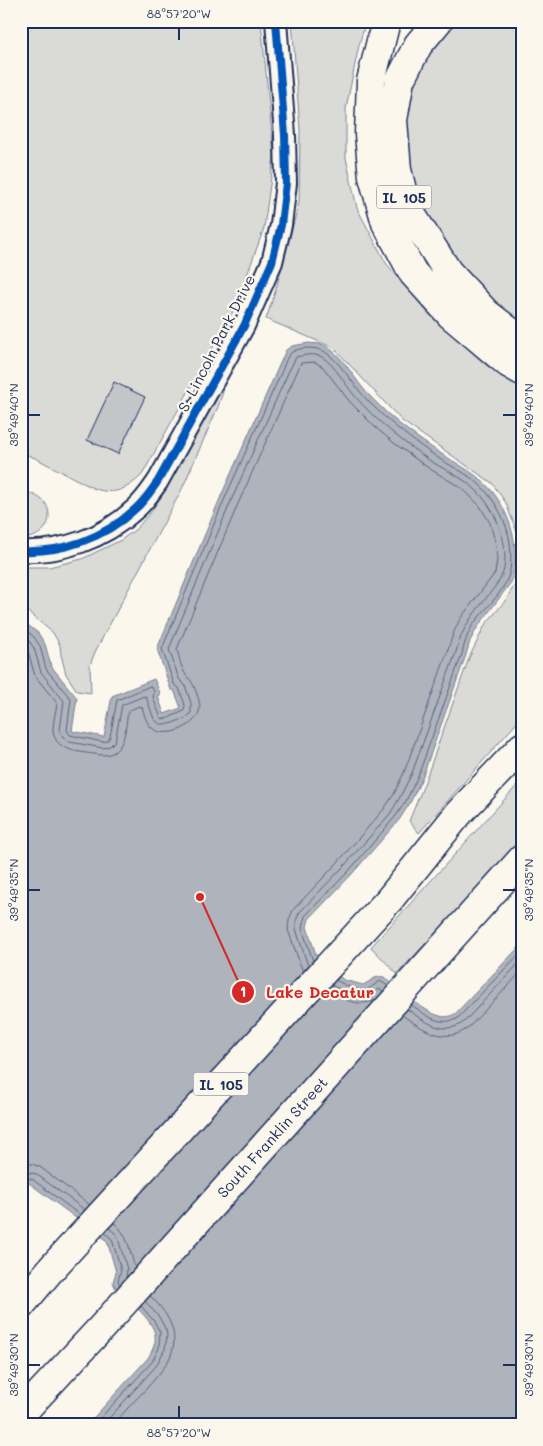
<svg xmlns="http://www.w3.org/2000/svg" width="543" height="1446" font-family="Mali,sans-serif">
	<style>
		.green { fill: #dadad7; stroke: #7a849a }
		.water { fill: #afb3bb; stroke: #747e96 }
		.lines { fill: none; stroke-linecap: round; stroke-linejoin: round }
		.shore { stroke: #566483; stroke-width: 1 }
		.building { fill: #c3c5c9; stroke: #1b2f5e }
		.minor-casing { stroke: #1b2f5e; stroke-width: 24 }
		.primary-casing { stroke: #1b2f5e; stroke-width: 31 }
		.minor { stroke: #fbf7ec; stroke-width: 20 }
		.primary { stroke: #fbf7ec; stroke-width: 28 }
		.cycleway-casing { stroke: #fbf7ec; stroke-width: 11 }
		.cycleway { stroke: #0057b8; stroke-width: 8 }
		.ticks { fill: none; stroke: #1b2f5e; stroke-width: 2 }
		.labels { text-anchor: middle; dominant-baseline: central; stroke-width: 4.5; stroke-linejoin: round; paint-order: stroke }
		.shield { fill: #fbf7ec; stroke: #5e6b89; stroke-width: 1 }
		.shield-label { font-size: 14px; font-weight: bold; fill: #1b2f5e }
		.street-label { font-size: 15px; fill: #1b2f5e; stroke: #fbf7ec }
		.leader { fill: none; stroke: #d62828; stroke-width: 2 }
		.callout-dot { fill: #d62828; stroke: #fbf7ec; stroke-width: 2 }
		.mark-label { font-size: 15px; text-anchor: middle; font-weight: bold; fill: #fff }
		.callout-label { font-size: 16px; text-anchor: middle; font-weight: bold; fill: #d62828; stroke: #fbf7ec; stroke-width: 4.5; stroke-linejoin: round; paint-order: stroke }
		.neatline { fill: none; stroke: #1b2f5e; stroke-width: 2 }
		.ticks-label { font-size: 12px; text-anchor: middle; fill: #1b2f5e }
	</style>
	<rect width="100%" height="100%" fill="#fbf7ec"/>
	<filter id="ink" filterUnits="userSpaceOnUse"><feTurbulence type="fractalNoise" baseFrequency=".02" numOctaves="2"/><feDisplacementMap in="SourceGraphic" scale="10" xChannelSelector="R" yChannelSelector="G"/><feConvolveMatrix kernelMatrix="1 2 1 2 8 2 1 2 1" color-interpolation-filters="sRGB"/></filter>
	<g filter="url(#ink)">
		<path class="green" d="M21,21H261L274,156L264,228L236,306L142,475C126,490 114,496 93,488L37,459L21,452Z
			M292,21H366L359,45L346,108V158L357,208L386,263L428,313L486,365L522,388V717L419,833L409,821L423,787L469,658L485,625L505,601L519,578V538L506,503L492,483L402,421L334,348L266,319L275,292L299,203L300,130Z
			M454,21H522V324L498,308L444,252L407,186L400,117L418,62Z
			M220,389H222L223,392L218,407L182,489L95,652L90,665L91,693L77,691L66,674L61,655L60,645L53,633L21,606V567H49L82,559L121,540L136,529L151,512L163,494Z
			M26,491C32,494 42,498 46,504C56,523 40,540 21,538V501Z
			M522,780V841L397,974L371,947Z"/>
		<path class="water" d="M309,343C313,344 317,343 320,344C338,349 351,373 362,387C369,396 378,404 386,412C402,427 419,439 437,451C458,465 480,474 495,495C512,518 521,553 512,581L477,628L470,641L466,655L422,778L410,803L399,820L351,875L309,919L307,927L318,961L344,980L363,985C371,981 376,975 384,977C397,988 424,1012 440,1016C446,1018 450,1016 455,1014L522,944V1425H87L148,1358C152,1351 156,1344 155,1336C154,1319 126,1299 115,1287L113,1282L116,1272L107,1241L29,1183L21,1182V620L38,633L45,644L51,666L77,698L72,731L104,737L112,696L154,679L161,695L158,696L164,714L181,708L174,690H171L157,649L221,496L286,350L292,346Z"/>
		<g class="lines">
			<path class="shore" d="M21,626L34,637L40,646L46,669L71,699L67,730L70,735L103,742L107,741L110,737L117,700L150,686L152,687L154,692L153,698L161,718L166,719L184,711L185,705L179,688L174,684L162,649L225,498L281,373C284,367 286,357 291,353C298,347 313,347 321,350C336,355 356,389 369,402C389,422 410,439 434,455C449,466 468,473 481,486C496,501 507,522 510,543C511,554 512,567 508,577C502,595 483,610 472,626C467,635 464,644 462,654L418,776L406,801L395,817L348,872L305,916L302,928L313,961
				M21,634L29,641L34,648L41,672L64,701L60,730L63,737L70,742L103,748L110,746L115,741L122,705L144,696L146,697L154,719L160,724H170L186,718L191,713V703L185,685L179,679L169,649L231,501L287,375L296,357C305,355 314,353 322,357C334,364 345,384 354,395C376,421 404,443 432,462C447,471 464,478 477,491C491,505 501,525 504,545C505,554 506,566 502,575C499,583 492,590 487,597C472,616 462,628 456,652L412,773L400,797L390,814L343,867L299,913L296,921V929L308,966
				M21,644L28,651L35,676L57,703C56,712 53,721 53,730C54,753 85,752 101,755C126,756 125,729 128,711L139,706L142,707C144,714 146,723 152,728C166,740 200,726 200,706C199,699 195,687 191,681C189,678 187,677 186,675C181,668 179,657 177,649L238,504L301,363L315,362L323,367L350,402L375,427L394,443L427,467L463,489L480,506L490,523L496,545L497,559L495,573L460,619L453,634L448,650L405,770L394,794L384,809L338,862L293,910L289,920L288,930L303,972
				M336,980C342,984 358,991 365,990C370,989 375,984 380,981L388,986
				M332,985C339,990 355,997 364,997C370,996 375,992 379,989L383,991
				M327,990C340,999 360,1008 375,1000
				M412,1005C427,1016 438,1026 457,1019L522,951
				M407,1009C424,1021 444,1037 464,1022L522,960
				M402,1015C422,1029 447,1046 469,1027L522,971
				M21,1163L32,1164L40,1167L90,1205
				M21,1171L36,1174L85,1210
				M21,1177L32,1179L80,1215
				M114,1223C128,1233 130,1252 135,1268
				M109,1228L115,1233L118,1238L127,1269L126,1278
				M105,1233L112,1239L121,1270L118,1281L120,1285
				M94,1425L152,1362L159,1348L160,1332L154,1321L141,1306
				M103,1425L156,1366L165,1349L167,1335L166,1330L159,1317L145,1301
				M113,1425C124,1412 135,1400 147,1388C152,1382 158,1376 162,1370C184,1343 173,1317 150,1296"/>
		</g>
		<path class="building" d="M114,382L145,397L118,454L87,440Z"/>
		<g class="lines">
			<g class="minor-casing">
				<path id="minor" d="M21,551C62,553 104,538 134,510C144,502 151,491 158,481L244,326L272,262L281,225L286,183L285,135L276,21"/>
			</g>
			<g class="primary-casing">
				<path id="primary" d="M386,21L371,81L369,134L373,177L386,223L413,273L451,315L508,363L522,371
					M438,21L418,45L400,80L393,120L397,170L406,206L448,272L486,313L522,341
					M21,1305L52,1268L389,900L459,813L522,747
					M21,1414L102,1327L522,859"/>
			</g>
			<use href="#minor" class="minor"/>
			<use href="#primary" class="primary"/>
			<g class="cycleway-casing">
				<path id="cycleway" d="M21,551C62,553 104,538 134,510C144,502 151,491 158,481L244,326L272,262L281,225L286,183L285,135L276,21"/>
			</g>
			<use href="#cycleway" class="cycleway"/>
		</g>
	</g>
	<path class="ticks" d="M179,28V40M28,415H40M503,415H516M28,890H40M503,890H516M28,1365H40M503,1365H516M179,1406V1418"/>
	<g class="labels">
		<g class="shield">
			<rect x="376.5" y="185.5" width="55" height="23" rx="4"/>
			<rect x="193.5" y="1072.5" width="55" height="23" rx="4"/>
		</g>
		<g class="shield-label">
			<text x="404" y="197">IL 105</text>
			<text x="221" y="1084">IL 105</text>
		</g>
		<g class="street-label">
			<text transform="translate(216 343) rotate(-63)">S. Lincoln Park Drive</text>
			<text transform="translate(272 1137) rotate(-48)">South Franklin Street</text>
		</g>
	</g>
	<path class="leader" d="M200 897L243 992"/>
	<g class="callout-dot">
		<circle cx="200" cy="897" r="5"/>
		<circle cx="243" cy="992" r="12"/>
	</g>
	<g class="mark-label">
		<text x="243" y="997">1</text>
	</g>
	<g class="callout-label">
		<text x="320" y="998">Lake Decatur</text>
	</g>
	<rect width="543" height="1446" fill="none" stroke="#fbf7ec" stroke-width="55"/>
	<rect x="28" y="28" width="488" height="1390" class="neatline"/>
	<g class="ticks-label">
		<text x="179" y="18">88°57'20"W</text>
		<text transform="translate(14 415) rotate(-90)" y="4">39°49'40"N</text>
		<text transform="translate(529 415) rotate(-90)" y="4">39°49'40"N</text>
		<text transform="translate(14 890) rotate(-90)" y="4">39°49'35"N</text>
		<text transform="translate(529 890) rotate(-90)" y="4">39°49'35"N</text>
		<text transform="translate(14 1365) rotate(-90)" y="4">39°49'30"N</text>
		<text transform="translate(529 1365) rotate(-90)" y="4">39°49'30"N</text>
		<text x="179" y="1437">88°57'20"W</text>
	</g>
</svg>
